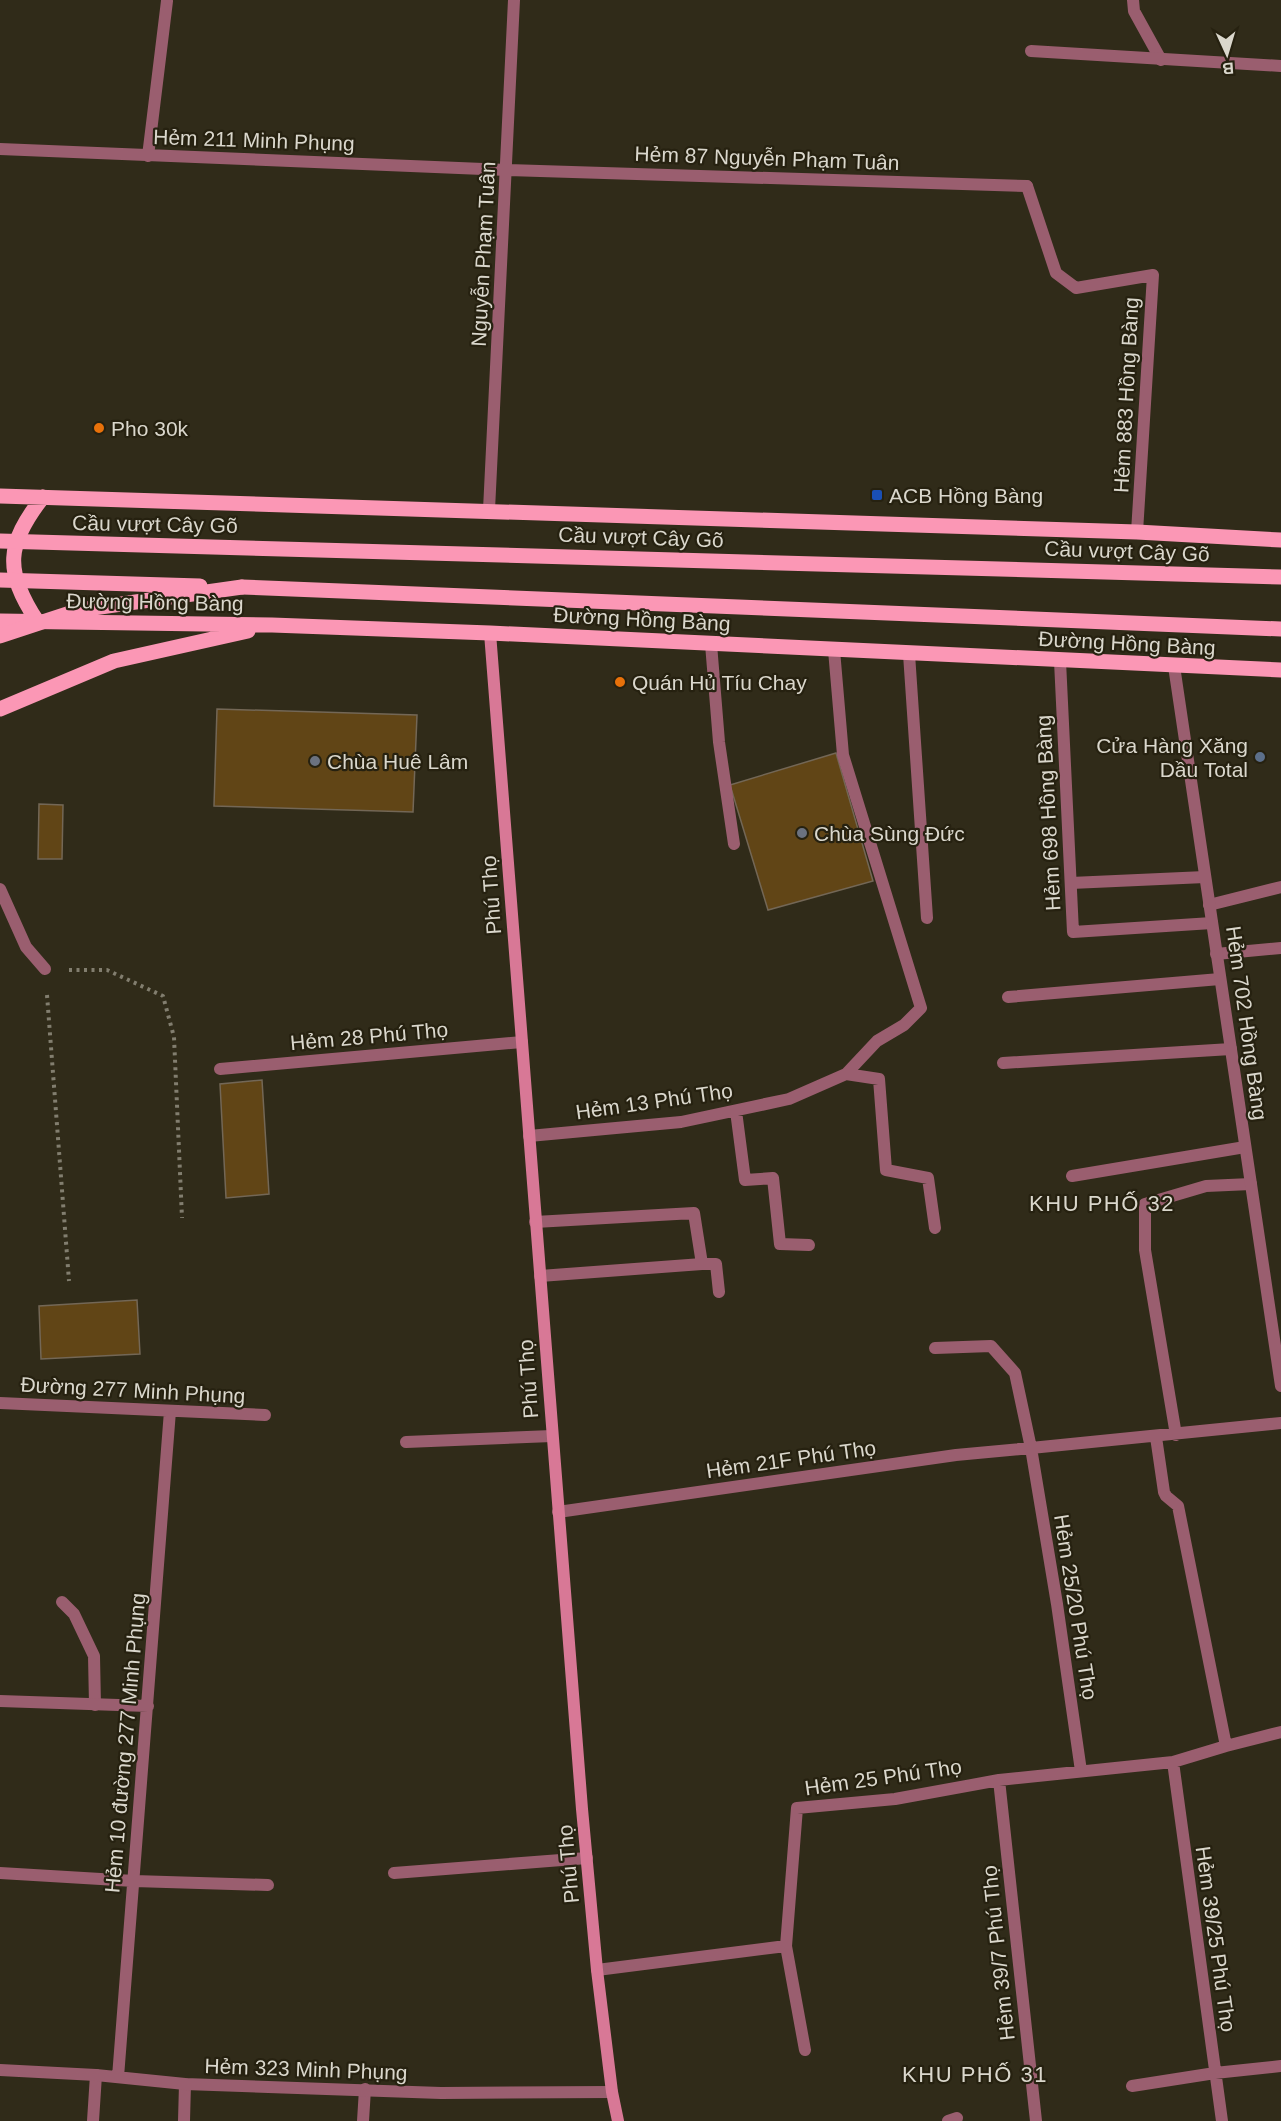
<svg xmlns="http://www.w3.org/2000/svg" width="1281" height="2121" font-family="Helvetica,sans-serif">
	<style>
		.building { fill: #614516; stroke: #736756; stroke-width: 1.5 }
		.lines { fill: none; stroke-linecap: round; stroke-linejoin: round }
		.path { stroke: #827e6f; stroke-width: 4; stroke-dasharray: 3 4.5; stroke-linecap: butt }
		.service { stroke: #9a5e6f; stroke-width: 12 }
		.minor { stroke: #9a5e6f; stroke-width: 12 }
		.secondary { stroke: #d87896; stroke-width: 12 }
		.primary { stroke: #fb97b5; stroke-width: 15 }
		.primary-bridge { stroke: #fb97b5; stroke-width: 15 }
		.food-dot { fill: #e8710a; stroke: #262110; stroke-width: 2 }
		.transit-dot { fill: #1a4fb4; stroke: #262110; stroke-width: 2 }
		.service-dot { fill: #5c6f8a; stroke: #262110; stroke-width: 2 }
		.worship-dot { fill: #6b7280; stroke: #262110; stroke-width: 2 }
		.labels { text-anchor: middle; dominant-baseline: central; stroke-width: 4.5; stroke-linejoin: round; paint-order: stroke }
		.street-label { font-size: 21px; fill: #dad7cc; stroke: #262110 }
		.poi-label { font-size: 21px; fill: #dad7cc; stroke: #262110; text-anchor: start }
		.neighbourhood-label { font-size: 22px; letter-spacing: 1.5px; fill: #dad7cc; stroke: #262110 }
	</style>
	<rect width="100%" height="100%" fill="#302b19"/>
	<path class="building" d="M217,709L417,715L413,812L214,806Z
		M836,753L873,881L768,910L730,785Z
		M39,804L63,805L62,859H38Z
		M262,1080L269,1194L226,1198L220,1084Z
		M137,1300L140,1354L41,1359L39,1306Z"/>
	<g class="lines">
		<path class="path" d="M69,970H107L163,996L174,1037L182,1218
			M47,995L69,1281"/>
		<path class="service" d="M1133,0L1134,11L1161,60
			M1027,186L1056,273L1076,288L1153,275L1137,532
			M711,644L719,742L734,844
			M834,650L843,755L921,1008L904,1025L877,1041L846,1074
			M909,654L927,918
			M1060,661L1073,932L1212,923
			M1071,883L1205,877
			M1209,905L1281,887
			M1216,954L1281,948
			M1008,997L1220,979
			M1003,1063L1231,1049
			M220,1069L522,1042
			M736,1111L745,1180L773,1178L780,1244L809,1245
			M529,1136L681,1122L789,1099L846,1074L879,1079L886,1170L928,1178L935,1228
			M1072,1176L1245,1147
			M535,1222L694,1213L702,1264H716L719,1292
			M540,1276L702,1264
			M935,1348L991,1346L1015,1373L1031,1448L1281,1423
			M1176,1435L1145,1250V1204L1206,1186L1251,1184
			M1156,1437L1164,1492L1166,1496L1178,1506L1226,1746L1281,1732
			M406,1442L552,1436
			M558,1512L956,1455L1031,1448L1057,1604L1081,1771
			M62,1602L74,1614L94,1656L95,1705
			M1173,1762L1222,2121
			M999,1780L1036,2121
			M597,1970L786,1946
			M805,2050L786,1946L797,1808L895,1799L999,1780L1173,1762L1226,1746
			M1132,2086L1215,2073L1281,2066
			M93,2121L96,2075
			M184,2121L185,2084
			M363,2121L365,2089
			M948,2121L957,2118"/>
		<path class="minor" d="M1031,51L1281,66
			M0,149L507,170L1027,186
			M148,156L167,1
			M489,510L514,0
			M1174,666L1281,1386
			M0,889L26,947L45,969
			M0,1403L265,1415
			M0,1701L148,1706
			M0,1873L134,1881L268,1885
			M394,1873L587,1858
			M0,2070L96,2075L185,2084L441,2093L612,2092
			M118,2077L170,1411"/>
		<path class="secondary" d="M490,633L582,1809L597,1970L612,2092L618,2121"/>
		<path class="primary" d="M0,496L1137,532L1281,540
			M242,587L1281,629
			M0,621L272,625L490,633L1281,670
			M37,621C4,571 6,544 43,497
			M0,709L114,661L248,631"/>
		<path class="primary-bridge" d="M0,541L1281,577
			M0,580L200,586
			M0,636L79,610L242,587"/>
	</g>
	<g class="food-dot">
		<circle cx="99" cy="428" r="6"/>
		<circle cx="620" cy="682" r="6"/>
	</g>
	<rect class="transit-dot" x="871" y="489" width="12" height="12" rx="3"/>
	<circle class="service-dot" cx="1260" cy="757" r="6"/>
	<g class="worship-dot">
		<circle cx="315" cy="761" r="6"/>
		<circle cx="802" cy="833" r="6"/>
	</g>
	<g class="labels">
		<g class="street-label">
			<text transform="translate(254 140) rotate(2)">Hẻm 211 Minh Phụng</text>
			<text transform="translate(767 158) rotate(2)">Hẻm 87 Nguyễn Phạm Tuân</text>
			<text transform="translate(483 254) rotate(-87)">Nguyễn Phạm Tuân</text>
			<text transform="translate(1126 395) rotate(-87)">Hẻm 883 Hồng Bàng</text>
			<text transform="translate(155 524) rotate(1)">Cầu vượt Cây Gõ</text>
			<text transform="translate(641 537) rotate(2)">Cầu vượt Cây Gõ</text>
			<text transform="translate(1127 551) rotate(2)">Cầu vượt Cây Gõ</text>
			<text transform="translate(155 602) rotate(1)">Đường Hồng Bàng</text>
			<text transform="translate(642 619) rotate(3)">Đường Hồng Bàng</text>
			<text transform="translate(1127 643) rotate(3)">Đường Hồng Bàng</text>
			<text transform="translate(1048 813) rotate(-93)">Hẻm 698 Hồng Bàng</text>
			<text transform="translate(491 895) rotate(-94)">Phú Thọ</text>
			<text transform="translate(1247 1023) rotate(82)">Hẻm 702 Hồng Bàng</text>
			<text transform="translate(369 1036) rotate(-5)">Hẻm 28 Phú Thọ</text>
			<text transform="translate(654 1101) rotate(-8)">Hẻm 13 Phú Thọ</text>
			<text transform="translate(528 1379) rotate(-94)">Phú Thọ</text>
			<text transform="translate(133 1390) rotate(3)">Đường 277 Minh Phụng</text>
			<text transform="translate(791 1459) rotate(-8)">Hẻm 21F Phú Thọ</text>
			<text transform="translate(1076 1607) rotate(81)">Hẻm 25/20 Phú Thọ</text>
			<text transform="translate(125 1743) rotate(-85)">Hẻm 10 đường 277 Minh Phụng</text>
			<text transform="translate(883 1777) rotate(-8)">Hẻm 25 Phú Thọ</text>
			<text transform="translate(568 1864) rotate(-95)">Phú Thọ</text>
			<text transform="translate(1216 1939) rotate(82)">Hẻm 39/25 Phú Thọ</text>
			<text transform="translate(998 1953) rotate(-96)">Hẻm 39/7 Phú Thọ</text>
			<text transform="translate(306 2069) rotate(2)">Hẻm 323 Minh Phụng</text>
		</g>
		<g class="poi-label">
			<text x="111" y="428">Pho 30k</text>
			<text x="889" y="495">ACB Hồng Bàng</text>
			<text x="632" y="682">Quán Hủ Tíu Chay</text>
			<text x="1248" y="745" text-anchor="end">Cửa Hàng Xăng<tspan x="1248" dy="24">Dầu Total</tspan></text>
			<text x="327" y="761">Chùa Huê Lâm</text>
			<text x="814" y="833">Chùa Sùng Đức</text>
		</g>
		<g class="neighbourhood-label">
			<text x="1102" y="1203">KHU PHỐ 32</text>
			<text x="975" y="2074">KHU PHỐ 31</text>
		</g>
	</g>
	<g transform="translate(1227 54) rotate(176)" stroke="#262110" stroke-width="4.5" paint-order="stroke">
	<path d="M0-4.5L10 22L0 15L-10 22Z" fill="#dad7cc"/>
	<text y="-9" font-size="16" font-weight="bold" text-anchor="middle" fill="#dad7cc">B</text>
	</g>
</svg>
